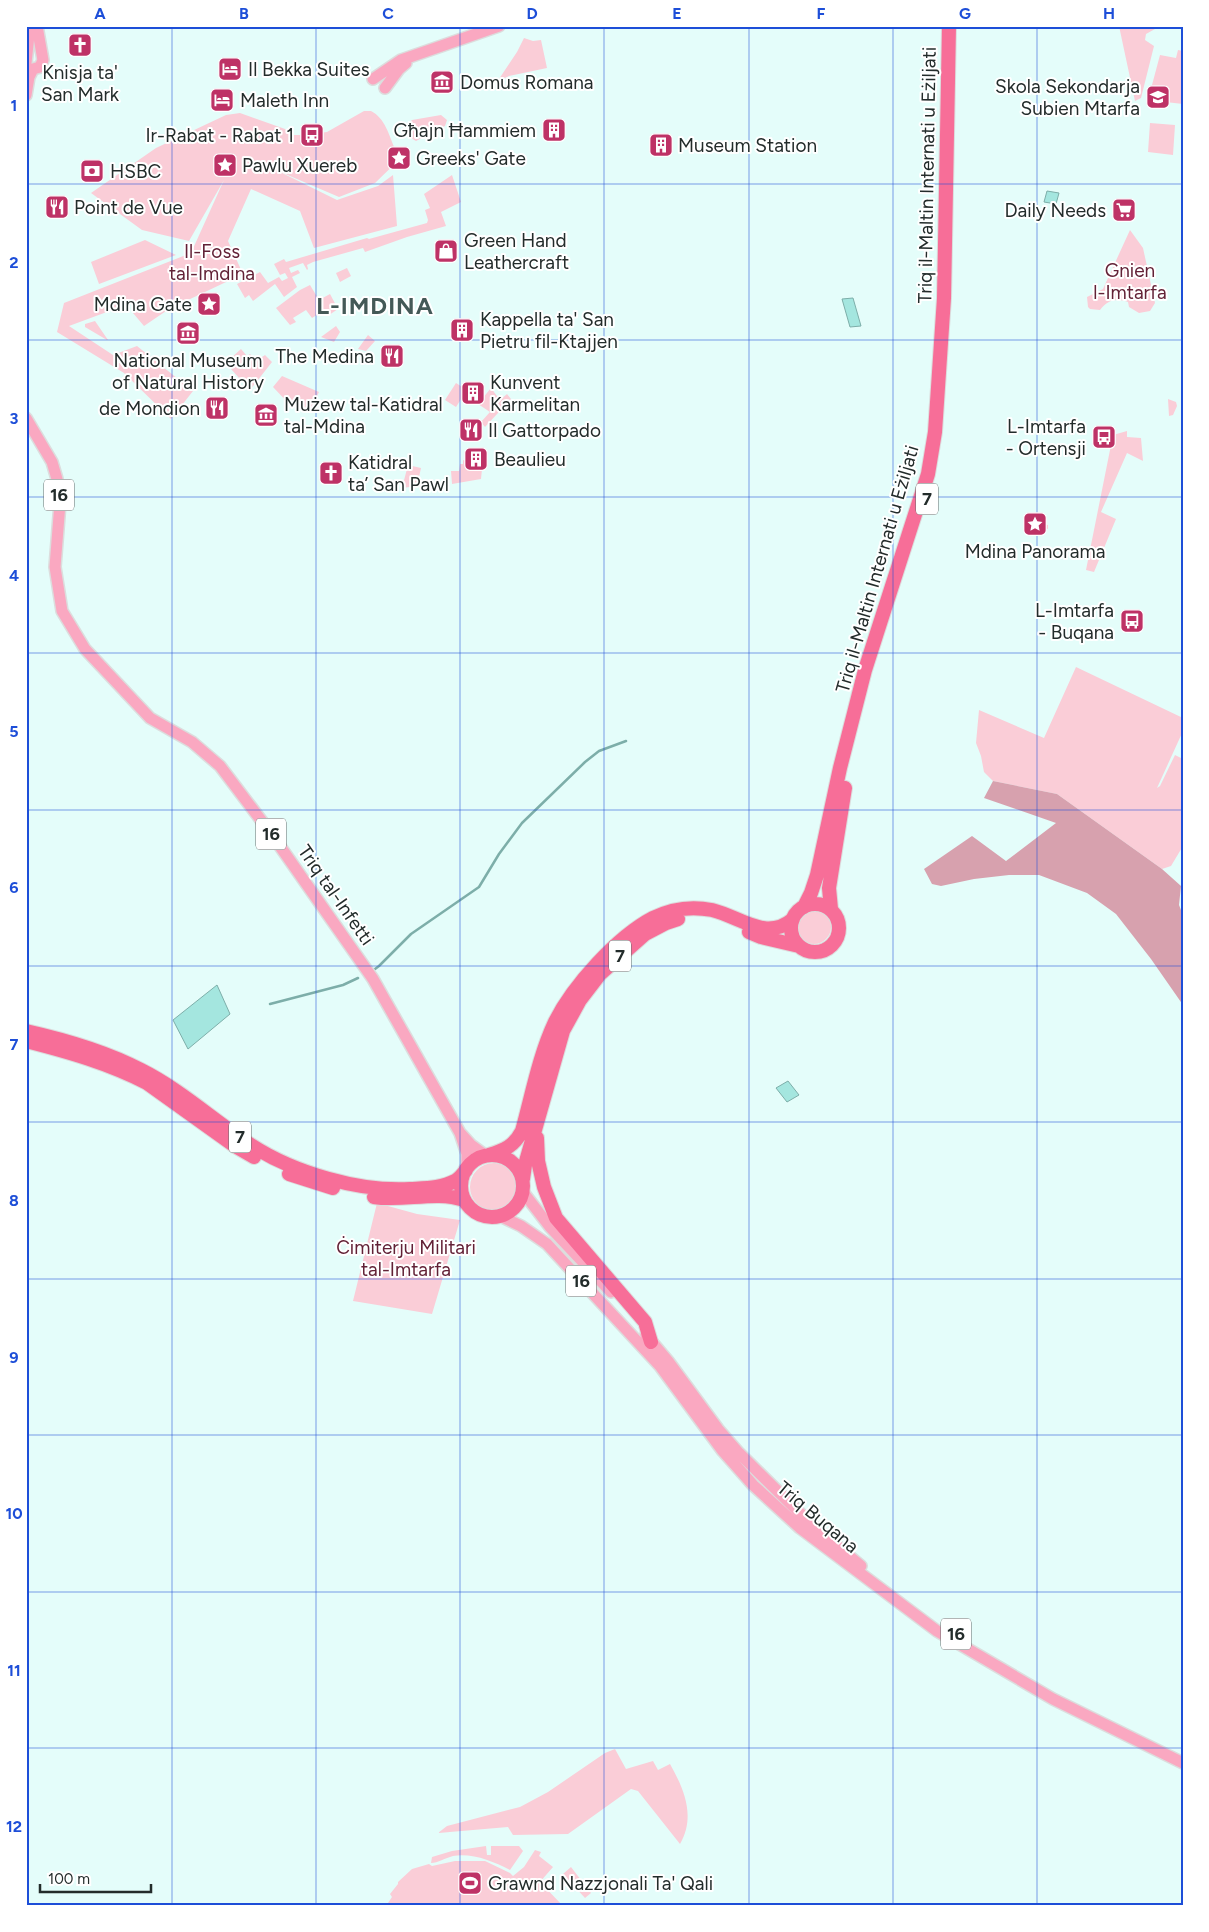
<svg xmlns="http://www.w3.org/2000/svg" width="1209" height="1932" font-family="Figtree,sans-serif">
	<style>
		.green { fill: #facdd7 }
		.forest { fill: #d7a1ae }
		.water { fill: #a4e6df; stroke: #7daea9 }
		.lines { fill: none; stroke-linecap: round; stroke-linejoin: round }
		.stream { stroke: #7daea9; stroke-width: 2.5 }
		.major-casing { stroke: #dcdddd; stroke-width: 14 }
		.highway-casing { stroke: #dcdddd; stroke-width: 16 }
		.major { stroke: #faa8c1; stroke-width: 11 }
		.highway { stroke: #f76e98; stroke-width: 14 }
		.grid { fill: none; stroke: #1d4ed8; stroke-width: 1; stroke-opacity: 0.55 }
		.labels { text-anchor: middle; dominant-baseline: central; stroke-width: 4; stroke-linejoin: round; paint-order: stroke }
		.shield { fill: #fff; stroke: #656b6b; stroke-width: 1 }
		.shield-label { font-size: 18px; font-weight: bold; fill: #232c2b }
		.poi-label { font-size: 19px; fill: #232c2b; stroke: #fff; text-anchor: start }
		.street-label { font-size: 19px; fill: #232c2b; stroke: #fff }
		.park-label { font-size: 19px; fill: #622136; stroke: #fff }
		.district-label { font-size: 24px; font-weight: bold; letter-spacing: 1px; fill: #445957; stroke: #fff }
		.neatline { fill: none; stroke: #1d4ed8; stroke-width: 2 }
		.grid-label { font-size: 16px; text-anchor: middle; font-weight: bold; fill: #1d4ed8 }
	</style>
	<rect width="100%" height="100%" fill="#e4fdfa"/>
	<path class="green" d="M1119,26H1155V29L1146,34L1145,40L1154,46L1141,98L1135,101Z
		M524,38L533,41L541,40L547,68L509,76L497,82L517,52Z
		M1178,50L1183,51V104L1148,100L1160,55L1176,58Z
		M364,111H371C385,118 389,135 395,149L399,148L405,154L375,183L339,197L276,170L337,200L378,186L393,175L397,226L314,248L300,211L251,189L228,241L243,274L169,309L144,326L133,313L136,309L131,303L69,326L113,355L137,346L193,391L171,419L124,373L57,332L64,303L191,253L224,180L189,241L142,230L91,193L156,148L226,115L240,113L285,129L294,135H304L327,132Z
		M441,115L447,120L445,126L416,141L409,137L407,126L412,120Z
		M1150,123L1175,125L1173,155L1148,152Z
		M452,175L461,202L441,212L446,226L407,237L365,252L363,248L313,262L307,265L308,269L307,270L303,263L289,268L291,273L298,270L300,273L292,277L297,287L284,297L275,284L253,301L249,295L245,298L237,284L260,272L268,283L279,277L282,281L288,278L285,273L280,275L274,264L284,259L286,262L367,238L369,239L427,223L428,220L425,210L430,208L424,194Z
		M1130,230L1143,248L1155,303L1150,311L1139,313L1129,307L1128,302C1115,298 1108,300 1100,310L1090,309L1088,307L1087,297L1103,289Z
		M145,240L176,255L99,284L91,262Z
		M347,268L351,276L340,282L336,273Z
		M310,285L319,300L330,294L338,309L329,315L325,310L312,318L306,310L293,318L296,322L290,325L276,308L300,290Z
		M95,321L108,340H107L85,327V324Z
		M336,326L340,332L334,342L321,337Z
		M368,335L375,341L366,351L358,349Z
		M241,349L247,356L250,354L256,361L265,355L272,362L250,390L231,369L236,365L231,358Z
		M282,376L319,392L311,408L291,406L273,387Z
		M456,383L467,390L456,407L445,400Z
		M491,388L500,400L507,394L511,399L485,427L481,422L490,412L478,404Z
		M1168,399L1176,402L1177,406L1173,415L1169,416Z
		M1127,431V437L1141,438L1143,461L1127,453L1101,512L1116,519L1094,572L1086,570L1113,435Z
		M463,460L482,469L481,479L452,484L451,471H459L460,464H463Z
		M408,465L421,468L417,486L402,488Z
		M1035,517L1038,518L1042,524L1048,525V529L1041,527L1037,530H1031L1028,522Z
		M1076,667L1183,718V731L1157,788L1160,786L1175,755L1183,759V846L1171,866L1162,869L1057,794L993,781L984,772L981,756L976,743L979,710L1044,738Z
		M797 927a17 17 0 1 1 34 0a17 17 0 1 1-34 0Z
		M470 1187a24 24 0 1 1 48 0a24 24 0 1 1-48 0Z
		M377,1203L417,1214L460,1220L432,1314L353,1301Z
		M615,1749L626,1769L653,1761L658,1770L670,1764C684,1789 696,1816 680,1844L638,1791L631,1789L568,1834L513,1835L508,1827L438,1833L447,1826L520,1807L548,1792L605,1753Z
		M486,1846L487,1855H491V1846H519L523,1851L510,1870C492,1861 473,1853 453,1856C445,1858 438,1863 431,1863L432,1857L452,1851Z
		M535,1850L541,1852L539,1856L553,1867L540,1882L563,1906H386L392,1897L390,1894L398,1884V1882L412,1869L429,1864L432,1866L455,1861H485L510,1873L513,1876L524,1867Z
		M571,1867L591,1893L585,1898L563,1874Z"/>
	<path class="forest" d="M993,781L1057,794L1162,869L1181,886L1179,905L1183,915V1005L1151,959L1116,914L1087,893L1039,875H1009L974,879L941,886L932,884L924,869L972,836L1006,861L1056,823L984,798Z"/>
	<path class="water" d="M1047,191L1059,193L1056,204L1044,202Z
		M853,298L861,326L850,327L842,299Z
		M217,985L230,1014L188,1049L173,1020Z
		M788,1081L799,1095L787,1102L776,1088Z"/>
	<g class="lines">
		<path class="stream" d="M375,969L379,966L411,934L479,887L499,854L522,823L585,762L599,751L626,741
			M270,1004L343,985L358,978"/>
		<g class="major-casing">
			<path id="major" d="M26,63L30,26
				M33,69L40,67L43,60L37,26
				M373,79L401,60L499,26
				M385,88L399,69L406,63
				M26,95L29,77L33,69
				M26,418L52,462L57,479L60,503L55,567L62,611L85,649L150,718L192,742L220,766L270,832L373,979L460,1133L467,1154V1168
				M461,1134L471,1145L486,1156
				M523,1192L550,1227L611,1292
				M500,1216L521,1226L547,1244L660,1366L722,1450L753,1485L800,1528L937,1631L1053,1699L1183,1763
				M646,1335L668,1361L718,1429L739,1453L811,1524L861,1566"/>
		</g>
		<g class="highway-casing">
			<path id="highway" d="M791 928a24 24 0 1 1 48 0a24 24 0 1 1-48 0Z
				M804,907L811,893L817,875L840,768L865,670L928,474L935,432L944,298L949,26
				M831,909L829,888L845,788
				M749,932L761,937L799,946
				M26,1031C66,1040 105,1051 141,1070C181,1090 214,1121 251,1145C294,1173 360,1192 410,1189C425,1188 442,1188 455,1181C459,1179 463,1174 466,1170
				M26,1041C69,1052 108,1063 147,1083L235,1146L254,1157
				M537,1138L538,1161L544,1187L556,1218L645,1322L651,1342
				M489,1155C505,1150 514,1146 522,1131C532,1095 539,1056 555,1022C573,986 617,937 653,918C671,909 692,906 712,910C741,917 766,942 793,919
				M461 1186a31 31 0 1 1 62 0a31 31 0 1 1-62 0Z
				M289,1174L333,1188
				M523,1179L525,1165L563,1031L580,1000L600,974L645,934L666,923L678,919
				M374,1197C404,1202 435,1190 464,1200"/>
		</g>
		<use href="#major" class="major"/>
		<use href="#highway" class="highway"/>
	</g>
	<path class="grid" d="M172,26V1906M316,26V1906M460,26V1906M604,26V1906M749,26V1906M893,26V1906M1037,26V1906M26,184H1183M26,340H1183M26,497H1183M26,653H1183M26,810H1183M26,966H1183M26,1122H1183M26,1279H1183M26,1435H1183M26,1592H1183M26,1748H1183"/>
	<defs>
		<g id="church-square" transform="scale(1.25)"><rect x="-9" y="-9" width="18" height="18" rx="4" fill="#be3266" stroke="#fff"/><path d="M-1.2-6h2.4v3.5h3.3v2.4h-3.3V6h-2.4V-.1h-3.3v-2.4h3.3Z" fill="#fff"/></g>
		<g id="hotel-square" transform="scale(1.25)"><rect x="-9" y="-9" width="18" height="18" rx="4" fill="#be3266" stroke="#fff"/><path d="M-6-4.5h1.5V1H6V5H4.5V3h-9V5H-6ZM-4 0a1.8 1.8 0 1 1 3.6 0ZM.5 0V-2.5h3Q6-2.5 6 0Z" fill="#fff"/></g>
		<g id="museum-square" transform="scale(1.25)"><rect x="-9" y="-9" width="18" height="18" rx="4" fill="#be3266" stroke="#fff"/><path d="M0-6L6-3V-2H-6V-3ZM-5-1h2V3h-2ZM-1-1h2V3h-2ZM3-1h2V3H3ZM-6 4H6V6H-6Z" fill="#fff"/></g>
		<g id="school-square" transform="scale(1.25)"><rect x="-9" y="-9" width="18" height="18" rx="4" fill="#be3266" stroke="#fff"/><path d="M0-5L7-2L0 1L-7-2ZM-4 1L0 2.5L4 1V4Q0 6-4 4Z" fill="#fff"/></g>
		<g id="building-square" transform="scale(1.25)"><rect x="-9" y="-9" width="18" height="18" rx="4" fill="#be3266" stroke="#fff"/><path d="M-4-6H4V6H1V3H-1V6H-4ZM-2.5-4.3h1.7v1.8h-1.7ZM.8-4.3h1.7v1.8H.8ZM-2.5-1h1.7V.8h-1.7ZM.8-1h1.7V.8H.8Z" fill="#fff"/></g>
		<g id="bus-square" transform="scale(1.25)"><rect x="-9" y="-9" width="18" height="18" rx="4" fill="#be3266" stroke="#fff"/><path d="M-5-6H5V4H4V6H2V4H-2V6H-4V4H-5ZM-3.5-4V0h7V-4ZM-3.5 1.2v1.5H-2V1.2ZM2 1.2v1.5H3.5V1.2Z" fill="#fff"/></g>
		<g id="sight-square" transform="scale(1.25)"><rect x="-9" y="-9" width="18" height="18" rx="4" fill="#be3266" stroke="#fff"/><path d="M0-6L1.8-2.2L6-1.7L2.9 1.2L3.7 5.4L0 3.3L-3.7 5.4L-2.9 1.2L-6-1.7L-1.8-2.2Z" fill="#fff"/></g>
		<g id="bank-square" transform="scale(1.25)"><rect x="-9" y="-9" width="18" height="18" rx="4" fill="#be3266" stroke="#fff"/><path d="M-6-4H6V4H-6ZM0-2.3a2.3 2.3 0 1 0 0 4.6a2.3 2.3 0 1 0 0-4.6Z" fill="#fff"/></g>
		<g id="restaurant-square" transform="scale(1.25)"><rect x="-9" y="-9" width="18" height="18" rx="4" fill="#be3266" stroke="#fff"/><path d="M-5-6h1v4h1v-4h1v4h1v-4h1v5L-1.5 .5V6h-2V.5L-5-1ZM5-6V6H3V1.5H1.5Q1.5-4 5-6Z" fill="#fff"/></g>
		<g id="supermarket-square" transform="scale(1.25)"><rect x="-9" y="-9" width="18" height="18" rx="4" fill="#be3266" stroke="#fff"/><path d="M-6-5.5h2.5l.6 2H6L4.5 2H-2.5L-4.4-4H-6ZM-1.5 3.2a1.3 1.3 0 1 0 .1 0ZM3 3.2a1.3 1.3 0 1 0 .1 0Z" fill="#fff"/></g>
		<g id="shop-square" transform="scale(1.25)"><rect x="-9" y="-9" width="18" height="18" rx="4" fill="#be3266" stroke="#fff"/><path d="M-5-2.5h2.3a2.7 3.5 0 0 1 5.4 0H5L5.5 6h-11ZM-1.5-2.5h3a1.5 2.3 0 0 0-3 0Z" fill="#fff"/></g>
		<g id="stadium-square" transform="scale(1.25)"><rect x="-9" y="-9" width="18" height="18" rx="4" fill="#be3266" stroke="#fff"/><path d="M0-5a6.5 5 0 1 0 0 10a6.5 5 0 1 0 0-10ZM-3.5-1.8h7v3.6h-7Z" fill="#fff"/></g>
	</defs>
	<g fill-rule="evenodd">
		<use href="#church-square" x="80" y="45"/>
		<use href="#hotel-square" x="230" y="69"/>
		<use href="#museum-square" x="442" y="82"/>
		<use href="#school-square" x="1158" y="97"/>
		<use href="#hotel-square" x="222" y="100"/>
		<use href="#building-square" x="554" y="130"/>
		<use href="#bus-square" x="312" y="135"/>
		<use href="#building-square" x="661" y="145"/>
		<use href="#sight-square" x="399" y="158"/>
		<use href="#sight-square" x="225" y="165"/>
		<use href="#bank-square" x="92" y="171"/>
		<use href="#restaurant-square" x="57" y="207"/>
		<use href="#supermarket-square" x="1124" y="210"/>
		<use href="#shop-square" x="446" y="251"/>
		<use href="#sight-square" x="209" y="304"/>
		<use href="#building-square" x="462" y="330"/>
		<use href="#museum-square" x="188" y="333"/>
		<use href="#restaurant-square" x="392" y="356"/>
		<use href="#building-square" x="473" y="393"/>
		<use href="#restaurant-square" x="217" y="408"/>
		<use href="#museum-square" x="266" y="415"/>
		<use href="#restaurant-square" x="471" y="430"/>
		<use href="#bus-square" x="1104" y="437"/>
		<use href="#building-square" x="476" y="459"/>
		<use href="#church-square" x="331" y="473"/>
		<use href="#sight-square" x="1035" y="524"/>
		<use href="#bus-square" x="1132" y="621"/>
		<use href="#stadium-square" x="470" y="1883"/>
	</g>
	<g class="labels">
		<g class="shield">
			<rect x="44" y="479.5" width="30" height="31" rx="4"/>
			<rect x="916" y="483.5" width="22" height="31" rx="4"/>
			<rect x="256" y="818.5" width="30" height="31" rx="4"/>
			<rect x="609" y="940.5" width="22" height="31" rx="4"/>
			<rect x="229" y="1121.5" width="22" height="31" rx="4"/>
			<rect x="566" y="1265.5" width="30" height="31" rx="4"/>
			<rect x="941" y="1618.5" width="30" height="31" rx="4"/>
		</g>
		<g class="shield-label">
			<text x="59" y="495">16</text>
			<text x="927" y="499">7</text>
			<text x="271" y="834">16</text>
			<text x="620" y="956">7</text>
			<text x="240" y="1137">7</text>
			<text x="581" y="1281">16</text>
			<text x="956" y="1634">16</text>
		</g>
		<g class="poi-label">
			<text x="248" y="69">Il Bekka Suites</text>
			<text x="80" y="72" text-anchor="middle">Knisja ta'<tspan x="80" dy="22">San Mark</tspan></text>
			<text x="460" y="82">Domus Romana</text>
			<text x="1140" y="86" text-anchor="end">Skola Sekondarja<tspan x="1140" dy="22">Subien Mtarfa</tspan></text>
			<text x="240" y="100">Maleth Inn</text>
			<text x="536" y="130" text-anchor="end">Għajn Ħammiem</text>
			<text x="294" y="135" text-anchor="end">Ir-Rabat - Rabat 1</text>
			<text x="678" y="145">Museum Station</text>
			<text x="416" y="158">Greeks' Gate</text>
			<text x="242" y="165">Pawlu Xuereb</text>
			<text x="110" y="171">HSBC</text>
			<text x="74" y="207">Point de Vue</text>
			<text x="1106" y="210" text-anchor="end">Daily Needs</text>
			<text x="464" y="240">Green Hand<tspan x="464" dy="22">Leathercraft</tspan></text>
			<text x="192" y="304" text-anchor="end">Mdina Gate</text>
			<text x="480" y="319">Kappella ta' San<tspan x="480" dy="22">Pietru fil-Ktajjen</tspan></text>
			<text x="374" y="356" text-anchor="end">The Medina</text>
			<text x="188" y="360" text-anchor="middle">National Museum<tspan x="188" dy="22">of Natural History</tspan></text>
			<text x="490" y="382">Kunvent<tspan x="490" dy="22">Karmelitan</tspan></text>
			<text x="284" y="404">Mużew tal-Katidral<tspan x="284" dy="22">tal-Mdina</tspan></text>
			<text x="200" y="408" text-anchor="end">de Mondion</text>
			<text x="1086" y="426" text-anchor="end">L-Imtarfa<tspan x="1086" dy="22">- Ortensji</tspan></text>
			<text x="488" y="430">Il Gattorpado</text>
			<text x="494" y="459">Beaulieu</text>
			<text x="348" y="462">Katidral<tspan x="348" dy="22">ta’ San Pawl</tspan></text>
			<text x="1035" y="551" text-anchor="middle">Mdina Panorama</text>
			<text x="1114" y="610" text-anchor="end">L-Imtarfa<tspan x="1114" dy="22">- Buqana</tspan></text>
			<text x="488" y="1883">Grawnd Nazzjonali Ta' Qali</text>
		</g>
		<g class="street-label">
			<text transform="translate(927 175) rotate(-89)">Triq il-Maltin Internati u Eżiljati</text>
			<text transform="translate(877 569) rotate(-74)">Triq il-Maltin Internati u Eżiljati</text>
			<text transform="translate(336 895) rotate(55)">Triq tal-Infetti</text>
			<text transform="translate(818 1517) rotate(40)">Triq Buqana</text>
		</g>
		<g class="park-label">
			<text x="212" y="251">Il-Foss<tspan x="212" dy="22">tal-Imdina</tspan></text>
			<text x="1130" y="270">Gnien<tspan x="1130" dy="22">l-Imtarfa</tspan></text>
			<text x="406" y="1247">Ċimiterju Militari<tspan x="406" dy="22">tal-Imtarfa</tspan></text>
		</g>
		<g class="district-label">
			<text x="375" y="305">L-IMDINA</text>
		</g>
	</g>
	<rect width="1209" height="1932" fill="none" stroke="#ffffff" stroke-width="55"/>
	<path d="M40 1884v8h111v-8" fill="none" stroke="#232c2b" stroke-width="2.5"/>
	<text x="48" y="1884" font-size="15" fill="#232c2b" stroke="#ffffff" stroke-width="4" paint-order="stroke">100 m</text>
	<rect x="28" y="28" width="1154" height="1876" class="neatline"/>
	<g class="grid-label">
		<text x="100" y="19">A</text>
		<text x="244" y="19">B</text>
		<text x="388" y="19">C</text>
		<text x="532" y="19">D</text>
		<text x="677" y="19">E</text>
		<text x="821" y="19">F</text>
		<text x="965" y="19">G</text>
		<text x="1109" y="19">H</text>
		<text x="14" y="111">1</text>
		<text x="14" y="268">2</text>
		<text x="14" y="424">3</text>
		<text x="14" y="581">4</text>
		<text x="14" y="737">5</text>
		<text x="14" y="893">6</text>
		<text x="14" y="1050">7</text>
		<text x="14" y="1206">8</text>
		<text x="14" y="1363">9</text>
		<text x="14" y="1519">10</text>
		<text x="14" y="1676">11</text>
		<text x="14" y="1832">12</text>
	</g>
</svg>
